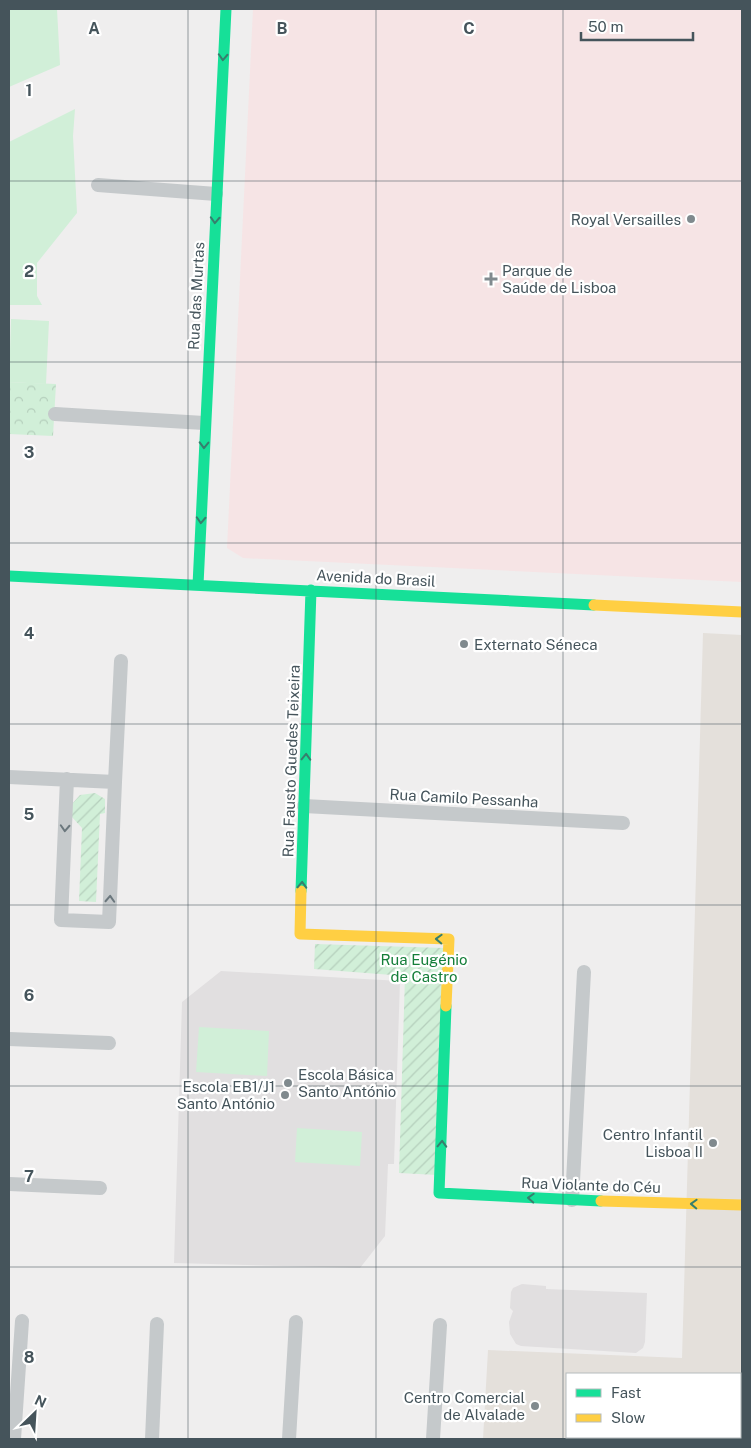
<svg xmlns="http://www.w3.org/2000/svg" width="751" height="1448" font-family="'Public Sans',sans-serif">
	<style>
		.commercial { fill: #e4e0db; fill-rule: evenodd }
		.education { fill: #e1dfe0 }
		.medical { fill: #f6e4e5 }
		.grass { fill: #d1efd8 }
		.park { fill: url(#park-crowns) }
		.garden { fill: url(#garden-furrows) }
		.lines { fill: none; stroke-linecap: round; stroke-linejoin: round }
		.street { stroke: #c5c9cb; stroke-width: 14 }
		.fast { stroke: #16e098; stroke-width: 11 }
		.slow { stroke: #ffcf43; stroke-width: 11 }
		.oneway { stroke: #377e6d }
		.oneway2 { stroke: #6b777d }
		.grid { fill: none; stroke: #45545b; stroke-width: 1; stroke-opacity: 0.55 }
		.poi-dot { fill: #808a8e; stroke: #fff; stroke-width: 2 }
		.labels { text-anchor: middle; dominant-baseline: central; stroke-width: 4.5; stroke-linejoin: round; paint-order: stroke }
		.poi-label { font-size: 15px; fill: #45545b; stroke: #fff; text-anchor: end }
		.street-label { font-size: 15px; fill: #45545b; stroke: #fff }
		.park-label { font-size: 15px; fill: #147e39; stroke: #fff }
		.grid-label { font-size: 16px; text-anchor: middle; font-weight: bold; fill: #45545b; stroke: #fff; stroke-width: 4.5; stroke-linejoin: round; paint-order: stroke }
	</style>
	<defs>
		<pattern id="park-crowns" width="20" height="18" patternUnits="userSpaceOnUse" patternTransform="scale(1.25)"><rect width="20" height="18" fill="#d1efd8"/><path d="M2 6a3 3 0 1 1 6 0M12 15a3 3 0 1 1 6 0" fill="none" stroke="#b5cfbc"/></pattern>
		<pattern id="garden-furrows" width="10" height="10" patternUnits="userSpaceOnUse" patternTransform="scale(1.25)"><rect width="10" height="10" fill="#d1efd8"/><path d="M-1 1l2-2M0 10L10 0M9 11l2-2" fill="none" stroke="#b5cfbc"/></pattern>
	</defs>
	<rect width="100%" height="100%" fill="#efeeee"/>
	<path class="commercial" d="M703,633L742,635V1439H483L488,1350L682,1358ZM567,1374H740V1437H567Z"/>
	<path class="education" d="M221,971L400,981L394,1164H388L385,1236L360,1268L174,1263L182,1002Z
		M522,1284L546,1286V1289L647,1293L645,1342L643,1348L636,1353L521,1346L516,1344L510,1334L509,1322L513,1311L510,1308L511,1292L513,1288Z"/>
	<path class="medical" d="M253,9H742V582L243,558L227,548Z"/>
	<path class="grass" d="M9,9H57L60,65L9,87Z
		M75,109L73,136L77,213L37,263V296L42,305H9V142Z
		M11,319L49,321L46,384L9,382Z
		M199,1027L269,1031L267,1076L196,1072Z
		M297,1128L362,1132L360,1166L295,1162Z"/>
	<path class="park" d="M9,382L56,384L53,436L9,434Z"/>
	<path class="garden" d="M95,793L105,799V813L100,814L96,902L79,901L82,828L71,816L72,804L80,795Z
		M315,944L444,948L437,1175L399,1173L405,976L314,969Z"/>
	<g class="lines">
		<path class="street" d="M98,185L216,194
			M55,414L204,423
			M9,777L115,782L121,661
			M67,779L61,920L109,922L115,782
			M304,806L623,823
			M9,1039L109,1043
			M9,1184L100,1188
			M572,1200L584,972
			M14,1439L22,1321
			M152,1439L157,1324
			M289,1439L296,1322
			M433,1439L440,1325"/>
		<path class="fast" d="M9,576L594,605
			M198,585L226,9
			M301,891L311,590
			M446,1006L439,1193L601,1201
			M740,1416L742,1405
			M734,1439L735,1437"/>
		<path class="slow" d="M594,605L742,612
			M301,891L300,934L449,939L446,1006
			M601,1201L742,1205"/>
	</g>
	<defs><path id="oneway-chevron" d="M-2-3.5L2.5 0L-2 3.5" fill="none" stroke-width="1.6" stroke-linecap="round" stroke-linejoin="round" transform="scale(1.25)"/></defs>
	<g class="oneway">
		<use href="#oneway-chevron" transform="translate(223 57) rotate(93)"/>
		<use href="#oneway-chevron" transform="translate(215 220) rotate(93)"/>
		<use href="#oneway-chevron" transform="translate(204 445) rotate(91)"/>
		<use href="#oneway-chevron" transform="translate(201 520) rotate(93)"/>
		<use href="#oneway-chevron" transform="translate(306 757) rotate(-88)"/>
		<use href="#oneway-chevron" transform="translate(302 885) rotate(-88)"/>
		<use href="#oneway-chevron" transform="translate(439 939) rotate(-178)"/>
		<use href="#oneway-chevron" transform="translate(442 1144) rotate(-88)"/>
		<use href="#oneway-chevron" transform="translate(531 1198) rotate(-177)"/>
		<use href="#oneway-chevron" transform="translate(694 1204) rotate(-178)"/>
	</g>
	<g class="oneway2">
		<use href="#oneway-chevron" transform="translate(65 828) rotate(93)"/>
		<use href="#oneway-chevron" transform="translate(110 899) rotate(-87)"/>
	</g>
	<path class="grid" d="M188,9V1439M376,9V1439M563,9V1439M9,181H742M9,362H742M9,543H742M9,724H742M9,905H742M9,1086H742M9,1267H742"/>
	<g class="poi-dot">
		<circle cx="691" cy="219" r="5"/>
		<path d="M488.5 271.5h5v5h5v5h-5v5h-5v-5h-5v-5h5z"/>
		<circle cx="464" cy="644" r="5"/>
		<circle cx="288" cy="1083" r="5"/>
		<circle cx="285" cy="1095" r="5"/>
		<circle cx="713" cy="1143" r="5"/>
		<circle cx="535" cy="1406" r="5"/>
	</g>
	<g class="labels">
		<g class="poi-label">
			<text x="681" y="219">Royal Versailles</text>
			<text x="502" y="270" text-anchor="start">Parque de<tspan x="502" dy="17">Saúde de Lisboa</tspan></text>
			<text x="474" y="644" text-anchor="start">Externato Séneca</text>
			<text x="298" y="1074" text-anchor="start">Escola Básica<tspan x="298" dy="17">Santo António</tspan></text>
			<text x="275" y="1086">Escola EB1/J1<tspan x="275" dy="17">Santo António</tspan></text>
			<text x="703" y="1134">Centro Infantil<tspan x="703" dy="17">Lisboa II</tspan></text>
			<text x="525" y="1397">Centro Comercial<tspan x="525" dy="17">de Alvalade</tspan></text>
		</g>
		<g class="street-label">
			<text transform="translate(196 296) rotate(-87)">Rua das Murtas</text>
			<text transform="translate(376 578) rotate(3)">Avenida do Brasil</text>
			<text transform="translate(291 761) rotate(-88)">Rua Fausto Guedes Teixeira</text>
			<text transform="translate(464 798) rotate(3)">Rua Camilo Pessanha</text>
			<text transform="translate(591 1185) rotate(2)">Rua Violante do Céu</text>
		</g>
		<g class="park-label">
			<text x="424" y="959">Rua Eugénio<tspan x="424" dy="17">de Castro</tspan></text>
		</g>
	</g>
	<g class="grid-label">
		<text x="94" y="34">A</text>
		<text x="282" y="34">B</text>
		<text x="469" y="34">C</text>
		<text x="29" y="96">1</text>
		<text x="29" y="277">2</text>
		<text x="29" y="458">3</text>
		<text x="29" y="639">4</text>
		<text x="29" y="820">5</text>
		<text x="29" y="1001">6</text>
		<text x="29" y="1182">7</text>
		<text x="29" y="1363">8</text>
	</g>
	<rect width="751" height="1448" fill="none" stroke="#45545b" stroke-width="20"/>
	<rect x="566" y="1373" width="175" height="65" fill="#ffffff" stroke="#b5bbbd"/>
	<rect x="576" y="1389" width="25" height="8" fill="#16e098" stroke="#b5bbbd"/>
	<text x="611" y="1398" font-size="15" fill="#45545b">Fast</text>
	<rect x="576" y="1414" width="25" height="8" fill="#ffcf43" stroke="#b5bbbd"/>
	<text x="611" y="1423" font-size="15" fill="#45545b">Slow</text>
	<g transform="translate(35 1413) rotate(25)" stroke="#ffffff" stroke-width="4" paint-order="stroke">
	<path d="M0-4L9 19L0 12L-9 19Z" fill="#45545b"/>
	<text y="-8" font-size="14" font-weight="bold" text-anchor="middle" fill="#45545b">N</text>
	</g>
	<path d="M581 32v8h112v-8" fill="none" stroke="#45545b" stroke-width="2.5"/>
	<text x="588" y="32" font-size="15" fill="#45545b" stroke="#ffffff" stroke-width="4" paint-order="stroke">50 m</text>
</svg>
